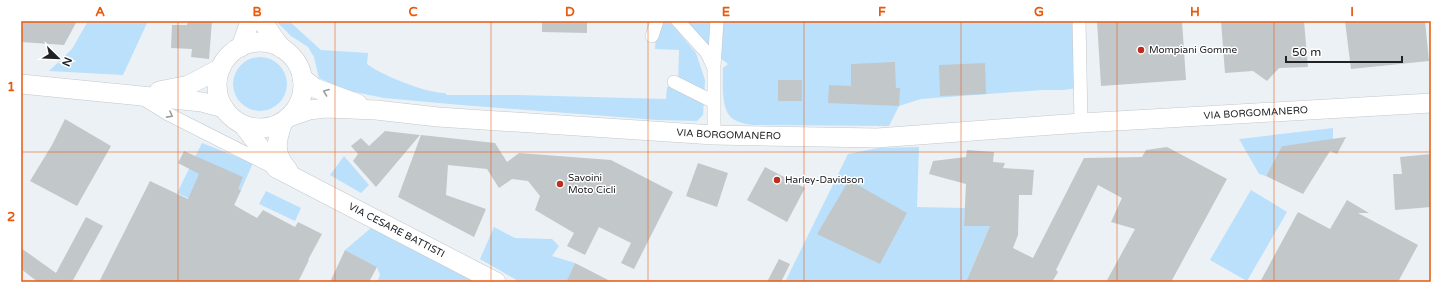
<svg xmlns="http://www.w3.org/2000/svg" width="1452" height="303" font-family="'Varela Round',sans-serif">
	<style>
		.green { fill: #bbe0fc }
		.building { fill: #c2c7ca }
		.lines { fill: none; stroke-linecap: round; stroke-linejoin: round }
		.street-casing { stroke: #c3c7cb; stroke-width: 14 }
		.secondary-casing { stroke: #c3c7cb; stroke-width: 20 }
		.street { stroke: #fff; stroke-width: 13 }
		.secondary { stroke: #fff; stroke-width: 19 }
		.oneway { stroke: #9b9c9c }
		.grid { fill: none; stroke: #e8590c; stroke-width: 1; stroke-opacity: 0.55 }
		.poi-dot { fill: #bc2f20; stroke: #fff; stroke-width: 1.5 }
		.labels { text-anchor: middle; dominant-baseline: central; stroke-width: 3; stroke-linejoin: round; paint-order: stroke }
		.poi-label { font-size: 10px; fill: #212224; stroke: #fff; text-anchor: start }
		.street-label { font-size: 10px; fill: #212224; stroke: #fff }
		.neatline { fill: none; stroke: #e8590c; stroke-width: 1.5 }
		.grid-label { font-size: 13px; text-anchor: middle; font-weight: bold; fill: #e8590c }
	</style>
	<rect width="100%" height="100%" fill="#ecf1f5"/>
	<path class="green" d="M88,21H148L123,75L49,71L72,49Z
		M276,21H289L321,50L368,53L367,64C383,76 426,93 445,93L447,95H518L666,99L667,87H678L679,50L655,49L656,35L660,21H669L696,53L705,80L703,115L697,121L657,120L461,105L384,98L345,90L319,78L314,57L308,47L291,36Z
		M685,21H1075L1077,88L1064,90H1042L921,99L899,106L889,126L752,125C745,124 734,122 729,115C721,105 723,80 723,68L728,64L706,47Z
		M233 84a27 27 0 1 1 54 0a27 27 0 1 1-54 0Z
		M1333,128V142L1321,141L1282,146L1266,176L1259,174L1239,139Z
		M202,143L253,163L229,217L177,193Z
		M919,147L917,207L965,208L964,226H990L966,282H785L848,154L878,148Z
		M344,156L369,185L361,193L330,175Z
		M1251,190L1287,212L1247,281L1210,260Z
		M266,191L301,208L295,221L259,204Z
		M494,227L515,238L552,239L559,246L552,256L575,263L566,282H520L480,259Z
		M371,228L475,282H377L380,275L377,267L345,250Z"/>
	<path class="building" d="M23,21H77L64,45L21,42Z
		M188,21H212L209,59L191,57L192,49L171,48L172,25H187Z
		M542,21H587V33L542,32Z
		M1097,21H1182L1186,80L1101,86Z
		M1221,21H1304L1308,67L1279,68L1267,81L1253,71L1225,73Z
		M1345,21H1425L1429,61L1351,69Z
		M895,62L896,88H900L899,106L828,103L829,85L851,86V64Z
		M985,63L986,94L940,96L939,65Z
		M778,80H802V101H778Z
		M65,119L111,146L77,206L30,181L52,145Z
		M385,131L420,135L376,187L353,161L358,154L351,146L361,138L369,146Z
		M421,135L495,143L507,162L519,153L611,160L673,192L634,269L621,263L631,243L599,227L585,255L567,246L574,233L535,210L540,196L528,181L512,179L499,188L487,169L448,165L446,195L486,209L474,237L398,197Z
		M1346,137L1337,154L1330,151L1303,194L1266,176L1282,146Z
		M1167,147L1227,179L1171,282H1106L1135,229L1111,222L1122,198L1098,185L1056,270L1058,272L1052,282H966L990,226H964L966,184L929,174L933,161L966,157L967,150L994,152L993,162L1005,163L1003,168L1034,170L1032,195H1019L1018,235L1013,248L1033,258L1084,158L1142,157L1146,150Z
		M184,151L243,177L238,189L241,190L234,205L257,218L263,210L295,227L298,222L322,234L308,260H309L298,282H99L150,181L188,199L199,174L178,163Z
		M1431,154V207L1395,210L1393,174H1402L1400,157Z
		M698,163L728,173L717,207L686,196Z
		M765,167L805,188L787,222L747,200Z
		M849,180L907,213L880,264L817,234Z
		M1347,200L1369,213H1358L1418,245L1398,282H1260L1298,212L1330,229Z
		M86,217L103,226L72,282H38L21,269V248L56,273Z
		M345,250L377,267L369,282H330Z
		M779,259L790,264L781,282H767Z
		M575,263L612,282H566Z"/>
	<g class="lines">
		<g class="street-casing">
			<path id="street" d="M678,21L707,53L714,68V135
				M1079,21L1081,123
				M652,36L657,21
				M714,66L717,21
				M674,82L714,102
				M142,98L168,114L273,167"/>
		</g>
		<g class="secondary-casing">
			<g id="secondary">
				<path d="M262,21L281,48"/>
				<circle cx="260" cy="85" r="43"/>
				<path d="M241,47L250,21"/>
				<path d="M302,78L315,88L358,104"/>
				<path d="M21,84L202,102L224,108"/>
				<path d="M159,91L189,85L221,68"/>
				<path id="s1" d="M289,117L309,110L326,108L376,110L438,117L714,135L877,138L1081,123L1431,103"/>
				<path d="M283,122C276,141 273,153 288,170"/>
				<path id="s2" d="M243,125L276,168L496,282"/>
			</g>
		</g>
		<use href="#street" class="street"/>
		<use href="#secondary" class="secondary"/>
	</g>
	<defs><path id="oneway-chevron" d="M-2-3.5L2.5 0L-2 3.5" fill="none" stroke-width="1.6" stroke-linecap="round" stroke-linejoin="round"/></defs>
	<g class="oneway">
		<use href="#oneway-chevron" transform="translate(326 92) rotate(-159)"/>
		<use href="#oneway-chevron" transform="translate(170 115) rotate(29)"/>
	</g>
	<path class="grid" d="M178,21V282M335,21V282M491,21V282M648,21V282M804,21V282M961,21V282M1117,21V282M1274,21V282M21,152H1431"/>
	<g class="poi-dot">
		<circle cx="1141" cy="50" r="4"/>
		<circle cx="777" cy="180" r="4"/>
		<circle cx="560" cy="184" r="4"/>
	</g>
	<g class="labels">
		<g class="poi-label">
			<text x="1149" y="50">Mompiani Gomme</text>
			<text x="568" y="178">Savoini<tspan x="568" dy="12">Moto Cicli</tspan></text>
			<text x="785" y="180">Harley-Davidson</text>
		</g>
		<g class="street-label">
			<text stroke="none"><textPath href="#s1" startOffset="970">VIA BORGOMANERO</textPath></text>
			<text stroke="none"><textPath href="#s1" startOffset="442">VIA BORGOMANERO</textPath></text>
			<text stroke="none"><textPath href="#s2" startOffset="190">VIA CESARE BATTISTI</textPath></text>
		</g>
	</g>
	<rect width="1452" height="303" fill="none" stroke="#ffffff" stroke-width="44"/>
	<g transform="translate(58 58) rotate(113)" stroke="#ffffff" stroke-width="3" paint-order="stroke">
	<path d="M0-3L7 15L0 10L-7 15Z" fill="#212224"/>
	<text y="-6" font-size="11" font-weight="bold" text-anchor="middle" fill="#212224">N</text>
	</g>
	<path d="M1286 56v6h116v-6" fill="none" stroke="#212224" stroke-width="2"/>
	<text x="1292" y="56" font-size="12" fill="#212224" stroke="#ffffff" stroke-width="3" paint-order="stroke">50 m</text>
	<rect x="22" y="22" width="1408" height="259" class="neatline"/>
	<g class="grid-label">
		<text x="100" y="16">A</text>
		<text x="257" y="16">B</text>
		<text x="413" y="16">C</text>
		<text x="570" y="16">D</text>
		<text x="726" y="16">E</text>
		<text x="882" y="16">F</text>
		<text x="1039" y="16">G</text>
		<text x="1195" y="16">H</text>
		<text x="1352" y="16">I</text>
		<text x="11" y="91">1</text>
		<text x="11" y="221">2</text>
	</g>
</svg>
